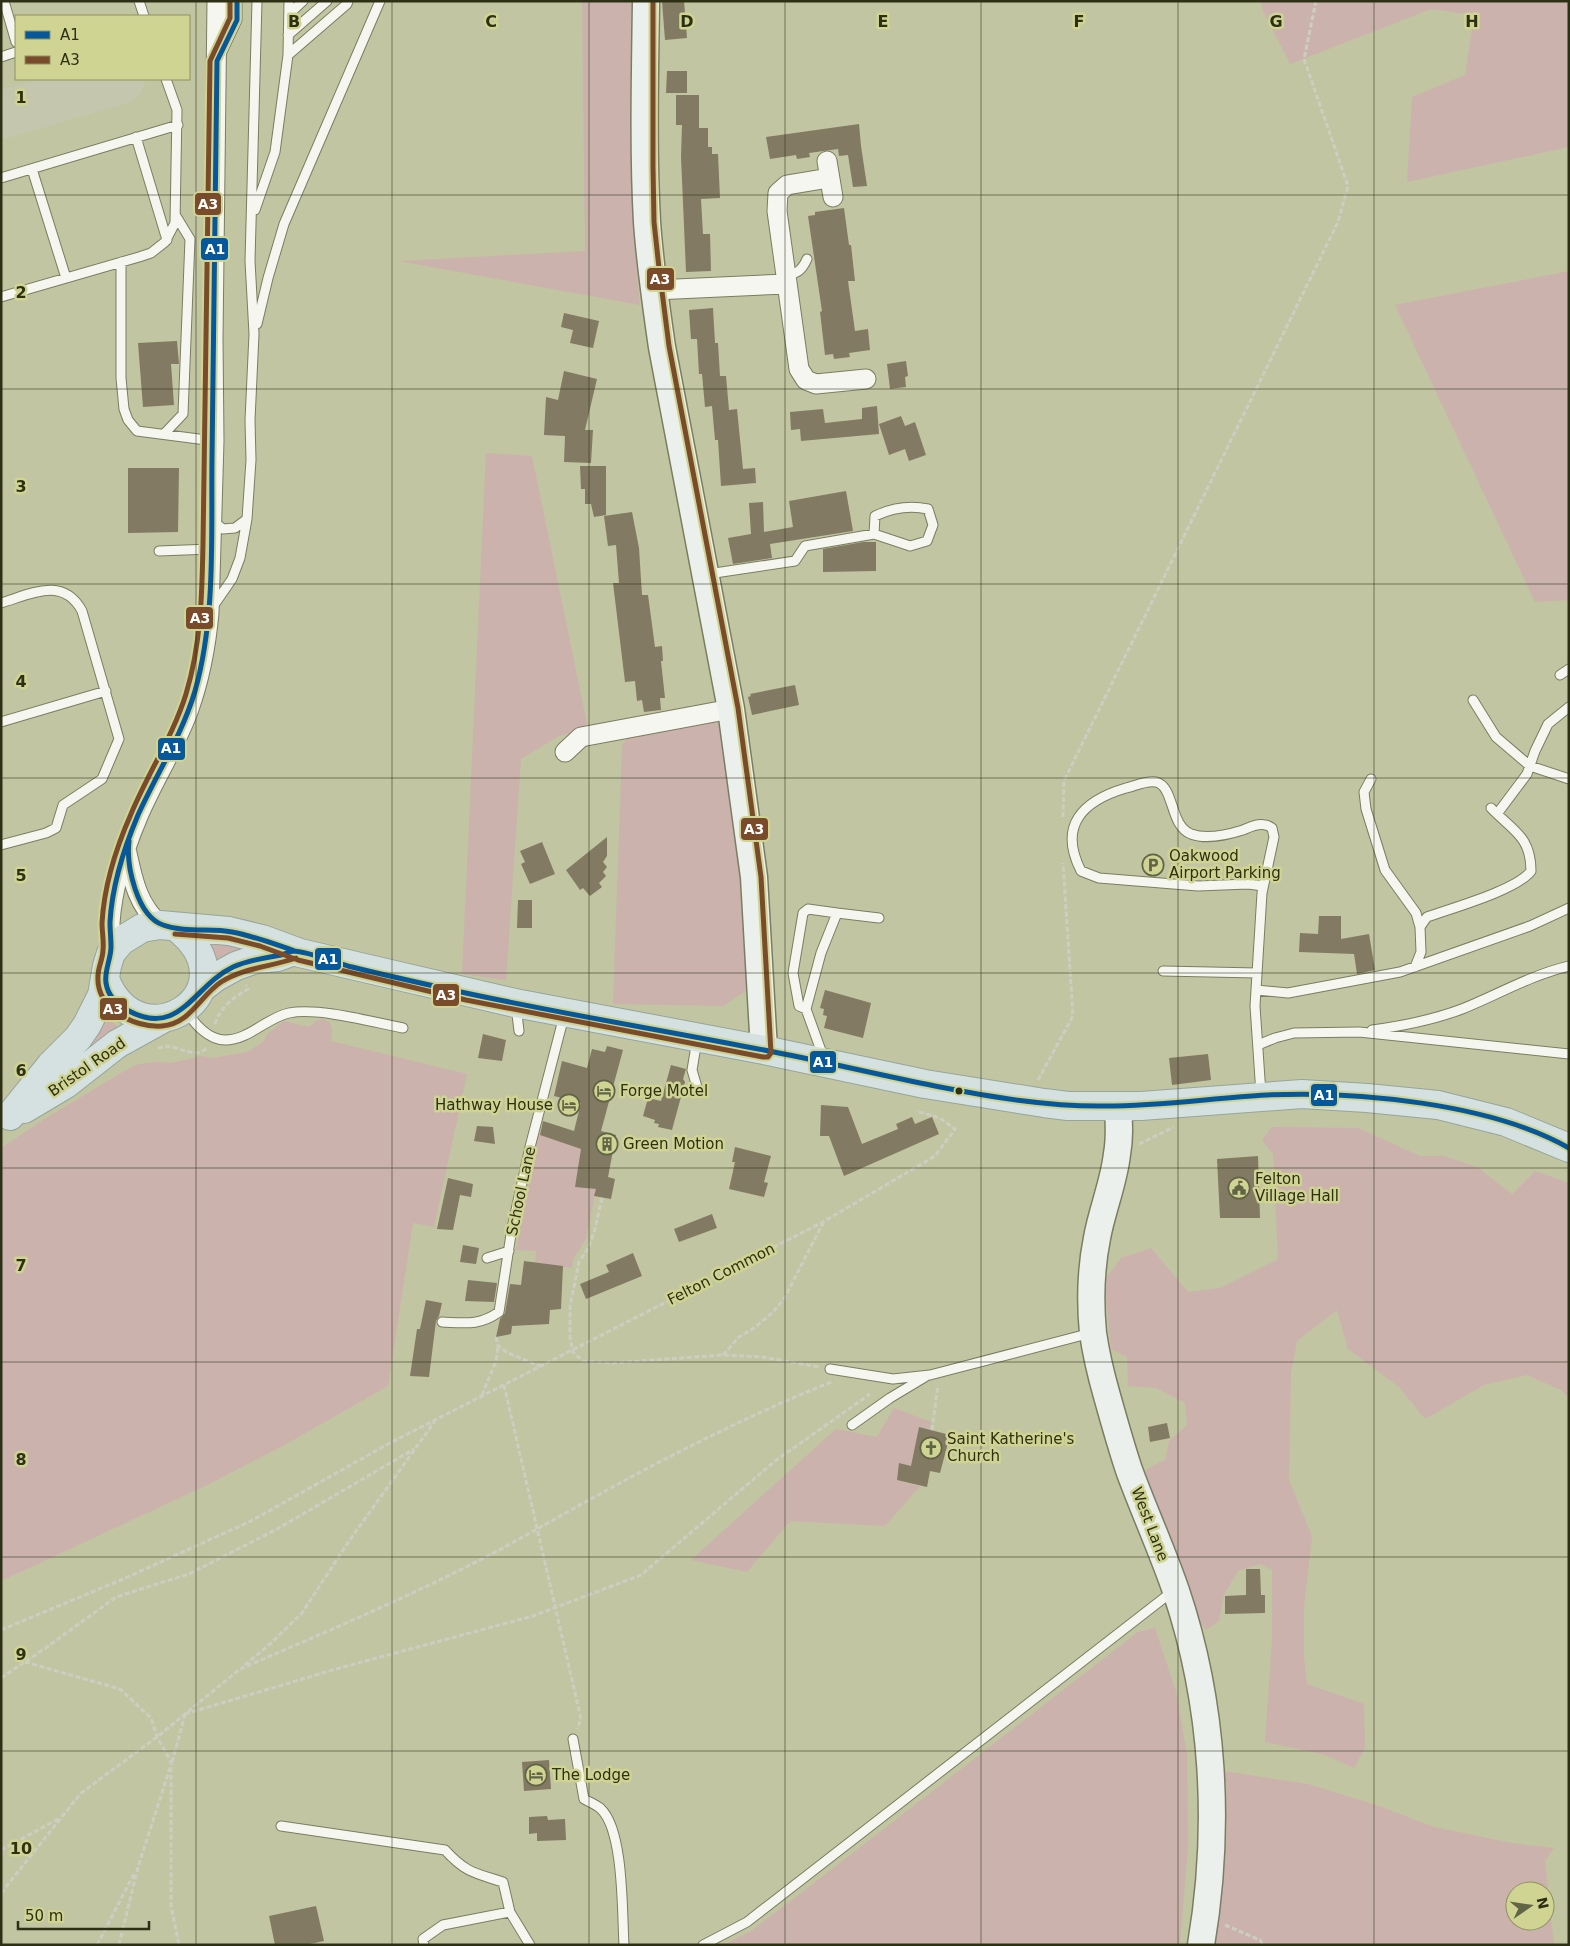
<svg xmlns="http://www.w3.org/2000/svg" width="1570" height="1946" font-family="'DejaVu Sans',sans-serif">
	<style>
		.green { fill: #cbb2ad; fill-rule: evenodd }
		.lines { fill: none; stroke-linecap: round; stroke-linejoin: round }
		.taxiway { stroke: #c4c6ae; stroke-width: 48 }
		.building { fill: #827a63 }
		.lane-casing { stroke: #7b7d60; stroke-width: 11 }
		.street-casing { stroke: #7b7d60; stroke-width: 21 }
		.secondary-casing { stroke: #7b7d60; stroke-width: 29 }
		.highway-casing { stroke: #97a598; stroke-width: 30 }
		.path { stroke: #cdcec2; stroke-width: 3; stroke-dasharray: 5 2.5; stroke-linecap: butt }
		.lane { stroke: #f6f6f1; stroke-width: 9 }
		.street { stroke: #f6f6f1; stroke-width: 19 }
		.secondary { stroke: #ecf0ec; stroke-width: 26 }
		.highway { stroke: #d5e1e1; stroke-width: 28 }
		.bus-1-casing { stroke: #cfd492; stroke-width: 9 }
		.bus-2-casing { stroke: #cfd492; stroke-width: 9 }
		.bus-1 { stroke: #07589b; stroke-width: 5 }
		.bus-2 { stroke: #7a4b2a; stroke-width: 5 }
		.grid { fill: none; stroke: #2e3015; stroke-width: 1; stroke-opacity: 0.55 }
		.bus-dot { fill: #2e3015; stroke: #cfd492; stroke-width: 2 }
		.labels { text-anchor: middle; dominant-baseline: central; stroke-width: 5; stroke-linejoin: round; paint-order: stroke }
		.poi-label { font-size: 15px; fill: #2e3015; stroke: #cfd492; text-anchor: start }
		.street-label { font-size: 15px; fill: #2e3015; stroke: #cfd492 }
		.grid-label { font-size: 16px; text-anchor: middle; font-weight: bold; fill: #2e3015; stroke: #cfd492; stroke-width: 5; stroke-linejoin: round; paint-order: stroke }
		.line-badge { stroke: #cfd492; stroke-width: 2 }
		.badge-label { font-size: 14px; text-anchor: middle; font-weight: bold; fill: #fff }
	</style>
	<rect width="100%" height="100%" fill="#c2c5a1"/>
	<path class="green" d="M582,1H631C630,102 629,204 640,305L399,261L585,251Z
		M1261,1H1569V147L1407,182L1412,97L1465,75L1474,15L1431,9L1290,64L1262,9Z
		M1569,271V600L1535,602L1395,305Z
		M486,453L532,456L588,729L559,736L521,759L506,980L462,974Z
		M719,722L756,984L723,1006L613,1004L622,746L630,733Z
		M213,942L228,943L250,948L219,959L216,958L211,945Z
		M104,1017L107,1018L118,1027L116,1030L96,1047L61,1068Z
		M323,1019L329,1022L332,1028L331,1041L467,1074L434,1227L413,1223L388,1386L281,1447L205,1486L1,1581V1148L46,1118L126,1070L139,1064L157,1062L171,1063L202,1056L213,1058L247,1052L264,1041L267,1034L284,1021L309,1027L317,1020Z
		M1272,1127L1358,1128L1420,1156H1444L1477,1167L1512,1194L1535,1171L1569,1183V1398L1561,1390L1527,1375L1484,1385L1425,1419L1399,1387L1348,1349L1337,1310L1297,1341L1291,1373L1289,1480L1312,1536L1304,1607V1657L1307,1684L1364,1704L1365,1748L1354,1768L1325,1755L1265,1742L1272,1640V1570L1260,1564L1238,1571L1224,1595L1219,1621L1206,1630L1195,1616L1184,1574L1138,1474L1166,1459L1169,1441L1187,1425L1185,1403L1156,1388L1128,1386L1127,1357L1111,1349L1104,1281L1121,1258L1151,1248L1188,1292L1220,1288L1278,1259L1273,1154L1262,1140Z
		M538,1134L581,1149L575,1187L596,1189L586,1239L573,1259L572,1268L535,1262L536,1251L516,1250Z
		M894,1408L931,1422L929,1429L919,1427L911,1466L899,1464L897,1480L920,1486L885,1526L790,1521L747,1572L691,1560L836,1429L877,1437Z
		M1155,1628L1176,1691L1187,1754L1188,1846L1180,1945H723L751,1931L805,1890L1138,1632Z
		M1223,1771L1308,1784L1379,1806L1434,1827L1512,1843L1554,1848L1545,1861L1554,1945H1214L1221,1901L1223,1860ZM1515,1891H1545V1921H1515Z"/>
	<g class="lines">
		<path class="taxiway" d="M1,115L121,80"/>
	</g>
	<path class="building" d="M662,1H684L687,38L665,40Z
		M667,71H687V93H666Z
		M676,95H699V128H708V147H712V154H718L720,198L701,199L703,234H710L711,271L686,272L681,157L682,125H676Z
		M859,124L861,146L867,186L853,187L848,155L839,156L838,149L809,153L810,157L797,159L796,155L770,159L766,137Z
		M844,208L849,245H851L855,281H848L855,331L868,329L870,350L849,353L850,357L834,359L833,354L825,355L820,312L822,311L808,216L815,215V212Z
		M713,308L715,343H718L720,376H726L729,410L737,409L743,469L755,468L756,483L721,486L718,440H715L712,406L705,407L702,374H699L697,339H691L689,310Z
		M564,313L599,321L593,348L570,343L573,330L561,327Z
		M177,341L179,364H171L174,405L143,407L138,343Z
		M906,361L908,376L905,377L906,387L890,389L887,364Z
		M564,371L597,379L585,430H593L591,463L564,462L565,436L544,435L546,397L558,400Z
		M877,406L879,434L801,441L800,429L791,430L790,412L823,409L825,423L862,419V408Z
		M901,416L905,426L915,422L926,455L909,461L905,449L889,455L879,424Z
		M580,466H606V515L594,517L591,504H585V489H581Z
		M128,468H179L178,532L128,533Z
		M846,491L853,531L770,544L772,558L733,564L728,538L751,534L749,503L763,502L764,532L793,527L789,501Z
		M632,512L639,548L642,595H648L655,647L662,646L663,661H661L665,698H660L661,710L644,712L642,700L637,701L635,681L625,682L613,583H619L616,545L608,546L604,516Z
		M863,542H876V571L823,572V549Z
		M795,685L799,705L752,715L748,697L751,696L750,694Z
		M607,837V856L603,862L607,867L603,872L606,876L599,883L602,887L590,896L583,888L580,890L566,870Z
		M542,842L555,874L530,884L521,864L525,862L520,851Z
		M518,900H532V928H517Z
		M1319,916H1341V939L1369,934L1375,970L1357,974L1354,954L1299,952L1300,933L1318,934Z
		M825,990L871,1003L863,1038L824,1028L827,1016L823,1015L824,1009L820,1008Z
		M483,1034L506,1040L502,1061L478,1058Z
		M607,1046L623,1050L601,1131L616,1135L608,1177L615,1179L611,1199L594,1196L596,1189L575,1187L581,1149L540,1135L543,1121L574,1131L581,1103L554,1096L562,1061L587,1068L592,1049L605,1052Z
		M1208,1054L1211,1080L1172,1085L1169,1058Z
		M671,1065L686,1069L683,1079L685,1082L672,1130L658,1127L659,1124L654,1123L655,1120L643,1116L648,1098L661,1101Z
		M821,1105L848,1107L862,1144L898,1129L896,1124L912,1117L915,1124L932,1117L939,1134L844,1176L829,1136H820Z
		M477,1126L493,1127L495,1144L474,1141Z
		M735,1147L771,1156L764,1182L768,1183L764,1197L729,1189L735,1162H732Z
		M1258,1156L1260,1218H1220L1217,1159Z
		M448,1178L473,1184L471,1197L460,1195L453,1230L437,1229Z
		M712,1214L717,1228L679,1242L674,1229Z
		M463,1245L479,1248L476,1264L460,1262Z
		M633,1253L642,1276L586,1299L580,1284L609,1272L606,1265Z
		M524,1261L563,1266L561,1309L550,1310L549,1324L512,1326L511,1334L496,1337L500,1319L505,1313L510,1284L521,1285Z
		M468,1280L497,1283L494,1302L465,1301Z
		M426,1300L442,1303L439,1316L436,1321L429,1377L410,1376L417,1329H420Z
		M1167,1423L1170,1438L1150,1442L1148,1427Z
		M919,1427L950,1435L940,1473L930,1471L927,1487L897,1480L899,1463L911,1466Z
		M1246,1569H1260L1261,1595H1265V1613L1225,1614V1596L1246,1595Z
		M549,1760L551,1789L524,1791L522,1762Z
		M547,1816L548,1820L565,1819L566,1840L537,1841V1833L529,1834V1817Z
		M316,1906L324,1941L305,1945H275L269,1916Z"/>
	<g class="lines">
		<g class="lane-casing">
			<path id="lane" d="M4,1L16,42
				M139,1L144,16
				M289,14L303,1
				M288,35L327,1
				M221,54L237,20V1
				M288,55L347,4L348,1
				M1,57L16,52
				M136,137L167,240
				M32,169L66,278
				M1,178L178,125
				M255,210L275,152L288,55L289,1
				M121,262V378L124,409L128,420L137,431L214,441
				M786,276C798,273 802,270 807,259
				M1,297L139,257L151,253L165,242L175,223L177,110L166,79
				M257,324L268,278L284,224L380,1
				M164,434L183,414L190,239L176,216
				M213,521L223,529L235,528L247,519
				M159,551L211,549
				M708,574L795,561L805,546L874,534L875,516C892,508 909,505 928,509L933,525L927,541L910,546L874,534
				M1,603C31,594 63,576 82,611L119,739L102,779L63,805L56,828L46,833L1,845
				M212,608L232,579L240,558L247,519L251,460L250,420L254,334L250,261L257,1
				M1560,675L1569,669
				M1473,700L1496,737L1530,766L1569,779
				M1,722L106,691
				M1371,779L1364,792L1366,809L1385,870L1416,913L1420,927
				M1497,814L1527,774L1535,751L1548,724L1569,707
				M1415,967L1421,952L1420,927L1427,917C1452,908 1517,890 1531,871C1531,836 1512,830 1491,808
				M1163,971L1257,973
				M1256,990L1288,993L1400,972L1530,926L1569,908
				M516,1006L519,1031
				M806,1009L799,1006L793,973L803,913L808,909L837,913
				M187,1011C194,1024 209,1040 225,1040C249,1040 266,1018 289,1013C318,1007 372,1022 403,1028
				M1372,1030C1402,1026 1433,1020 1462,1009C1497,995 1531,975 1569,966
				M697,1040L692,1070L697,1087
				M1258,1045L1275,1038L1294,1033L1359,1032L1569,1054
				M824,1059L806,1009L821,953L837,913L879,918
				M1261,1094L1255,1006L1262,893L1274,837L1272,828C1270,827 1268,825 1265,825C1258,823 1250,827 1243,830C1227,835 1207,840 1191,834C1169,825 1175,787 1156,782C1146,780 1135,786 1126,788C1082,801 1058,826 1081,871L1099,878L1198,886L1248,884L1263,886
				M487,1258L509,1251
				M442,1322C465,1323 479,1326 499,1312L512,1228L530,1147L564,1016
				M830,1369L893,1379L930,1375L1091,1333
				M852,1425L890,1398L925,1377
				M573,1739L584,1799C589,1802 597,1805 601,1809C624,1831 622,1913 624,1945
				M281,1826L445,1850C466,1873 475,1873 503,1882L510,1912L530,1945
				M424,1945L423,1939L443,1925L510,1912
				M703,1945L747,1922L1173,1591"/>
		</g>
		<g class="street-casing">
			<path id="street" d="M827,161L833,197
				M829,178L787,185L778,193L777,211L799,369L806,380L816,384L866,379
				M654,290L786,284
				M565,752L581,737L731,709
				M127,853C133,881 138,905 160,925
				M111,953C111,943 110,933 110,923C112,890 124,849 137,819C152,782 175,748 189,709C200,678 206,646 209,613L214,441L213,339L217,1"/>
		</g>
		<g class="secondary-casing">
			<path id="secondary" d="M646,1C645,75 643,149 647,222C650,264 656,306 662,347L731,709L754,877L764,1050
				M1118,1107C1119,1123 1120,1138 1117,1154C1114,1182 1102,1210 1097,1238C1091,1268 1090,1302 1093,1333C1096,1354 1101,1375 1107,1396C1114,1421 1121,1446 1129,1470C1144,1511 1162,1550 1176,1591C1214,1704 1221,1827 1201,1945"/>
		</g>
		<g class="highway-casing">
			<path id="highway" d="M105,979C139,1067 257,990 176,927
				M203,987L216,977L236,966L256,959L278,957L294,951
				M24,1109L66,1084L117,1044L164,1018
				M10,1116L51,1065L78,1038L87,1025L102,995L107,966L111,953L121,941L142,928L160,925L229,931L262,939L300,953L515,1003L764,1050L925,1084L1044,1103L1068,1106H1141L1302,1094L1367,1098L1438,1105L1506,1122L1569,1148"/>
		</g>
		<path class="path" d="M1063,817L1064,781L1338,222L1348,186L1304,59L1316,1
			M215,1024C220,1007 233,998 248,989L246,985
			M158,1048C162,1047 167,1046 171,1047C183,1049 197,1058 207,1048
			M1038,1080L1073,1016L1063,863
			M1139,1144L1174,1127
			M602,1198L595,1229L589,1247L579,1262L570,1306V1338L573,1352L583,1361L612,1363L723,1355L762,1357L820,1367
			M496,1337L498,1346L508,1353L540,1366
			M723,1355L739,1337L754,1328L773,1312L784,1299L823,1223
			M504,1385L581,1719L577,1729
			M482,1395L496,1361L498,1346
			M932,1430L938,1385
			M1,1630L121,1580L251,1521L388,1444L823,1222L935,1156L955,1129L940,1118L916,1111
			M25,1662L120,1689L151,1718L157,1737L171,1762V1906L179,1945
			M245,1665L270,1644L302,1613L349,1541L435,1421
			M240,1669C328,1631 416,1594 501,1549C534,1531 567,1512 600,1494C674,1453 752,1414 831,1382
			M1,1678L47,1647L116,1597L189,1574L279,1528L414,1449
			M185,1714L336,1669L533,1616L641,1575L775,1461L870,1394
			M172,1762L185,1715
			M1,1850L60,1818
			M1,1893L81,1793L157,1737L240,1669
			M1225,1925L1260,1940L1263,1945
			M97,1945L135,1872
			M119,1945L138,1867L170,1768"/>
		<use href="#lane" class="lane"/>
		<use href="#street" class="street"/>
		<use href="#secondary" class="secondary"/>
		<use href="#highway" class="highway"/>
		<g class="bus-1-casing">
			<path id="bus-1" d="M237,1V20L217,61C215,193 214,325 212,457C211,534 216,617 195,691C182,735 157,773 138,815C124,848 112,886 110,922C110,930 111,939 111,947C111,959 104,971 106,983C108,996 117,1005 129,1011C180,1038 194,985 233,967C248,960 264,958 281,955C285,954 288,952 293,951C307,951 337,963 352,967C388,976 425,984 461,992C558,1013 655,1029 753,1048C814,1059 874,1074 935,1086C991,1097 1049,1107 1106,1106C1160,1106 1213,1098 1267,1095C1356,1091 1490,1103 1569,1148
				M129,841C126,866 137,916 163,925C185,933 210,928 232,932C254,936 274,944 295,951"/>
		</g>
		<g class="bus-2-casing">
			<path id="bus-2" d="M230,1V18L210,61L203,544C202,595 201,644 186,694C173,736 148,773 131,814C116,848 104,887 102,923C102,932 104,941 103,950C103,959 98,967 98,976C96,1008 133,1028 162,1026C190,1024 200,996 221,982C245,967 271,967 296,958
				M175,934L228,938L260,946L298,960L466,1000L763,1057H768L771,1053L761,877L738,708L669,346L659,268L654,222L653,167V1"/>
		</g>
		<use href="#bus-1" class="bus-1"/>
		<use href="#bus-2" class="bus-2"/>
	</g>
	<path class="grid" d="M196,1V1945M392,1V1945M589,1V1945M785,1V1945M981,1V1945M1178,1V1945M1374,1V1945M1,195H1569M1,389H1569M1,584H1569M1,778H1569M1,973H1569M1,1168H1569M1,1362H1569M1,1557H1569M1,1751H1569"/>
	<defs>
		<g id="parking-ring" transform="scale(1.125)"><circle r="9.5" fill="#cfd492" stroke="#626446" stroke-width="1.5"/><path d="M-3.5-5.5H1a3.5 3.5 0 0 1 0 7H-1V5.5H-3.5ZM-1-3.4V-.6H.8a1.4 1.4 0 0 0 0-2.8Z" fill="#626446"/></g>
		<g id="hotel-ring" transform="scale(1.125)"><circle r="9.5" fill="#cfd492" stroke="#626446" stroke-width="1.5"/><path d="M-6-4.5h1.5V1H6V5H4.5V3h-9V5H-6ZM-4 0a1.8 1.8 0 1 1 3.6 0ZM.5 0V-2.5h3Q6-2.5 6 0Z" fill="#626446"/></g>
		<g id="building-ring" transform="scale(1.125)"><circle r="9.5" fill="#cfd492" stroke="#626446" stroke-width="1.5"/><path d="M-4-6H4V6H1V3H-1V6H-4ZM-2.5-4.3h1.7v1.8h-1.7ZM.8-4.3h1.7v1.8H.8ZM-2.5-1h1.7V.8h-1.7ZM.8-1h1.7V.8H.8Z" fill="#626446"/></g>
		<g id="civic-ring" transform="scale(1.125)"><circle r="9.5" fill="#cfd492" stroke="#626446" stroke-width="1.5"/><path d="M-.6-6.5H3V-4.5H.6V-3L4-1V1h2V6H-6V1h2V-1L-.6-3ZM-1.2 2.5V6h2.4V2.5Z" fill="#626446"/></g>
		<g id="church-ring" transform="scale(1.125)"><circle r="9.5" fill="#cfd492" stroke="#626446" stroke-width="1.5"/><path d="M-1.2-6h2.4v3.5h3.3v2.4h-3.3V6h-2.4V-.1h-3.3v-2.4h3.3Z" fill="#626446"/></g>
	</defs>
	<g fill-rule="evenodd">
		<use href="#parking-ring" x="1153" y="865"/>
		<use href="#hotel-ring" x="604" y="1091"/>
		<use href="#hotel-ring" x="569" y="1105"/>
		<use href="#building-ring" x="607" y="1144"/>
		<use href="#civic-ring" x="1239" y="1188"/>
		<use href="#church-ring" x="931" y="1448"/>
		<use href="#hotel-ring" x="536" y="1775"/>
	</g>
	<circle class="bus-dot" cx="959" cy="1091" r="4.5"/>
	<g class="labels">
		<g class="poi-label">
			<text x="1169" y="856">Oakwood<tspan x="1169" dy="17">Airport Parking</tspan></text>
			<text x="620" y="1091">Forge Motel</text>
			<text x="553" y="1105" text-anchor="end">Hathway House</text>
			<text x="623" y="1144">Green Motion</text>
			<text x="1255" y="1179">Felton<tspan x="1255" dy="17">Village Hall</tspan></text>
			<text x="947" y="1439">Saint Katherine's<tspan x="947" dy="17">Church</tspan></text>
			<text x="552" y="1775">The Lodge</text>
		</g>
		<g class="street-label">
			<text transform="translate(87 1067) rotate(-35)">Bristol Road</text>
			<text transform="translate(521 1191) rotate(-78)">School Lane</text>
			<text transform="translate(721 1274) rotate(-27)">Felton Common</text>
			<text transform="translate(1150 1524) rotate(69)">West Lane</text>
		</g>
	</g>
	<g class="grid-label">
		<text x="294" y="27">B</text>
		<text x="491" y="27">C</text>
		<text x="687" y="27">D</text>
		<text x="883" y="27">E</text>
		<text x="1079" y="27">F</text>
		<text x="1276" y="27">G</text>
		<text x="1472" y="27">H</text>
		<text x="21" y="103">1</text>
		<text x="21" y="298">2</text>
		<text x="21" y="492">3</text>
		<text x="21" y="687">4</text>
		<text x="21" y="881">5</text>
		<text x="21" y="1076">6</text>
		<text x="21" y="1271">7</text>
		<text x="21" y="1465">8</text>
		<text x="21" y="1660">9</text>
		<text x="21" y="1854">10</text>
	</g>
	<g class="line-badge">
		<rect x="194" y="192" width="28" height="24" rx="5" fill="#7a4b2a"/>
		<rect x="200" y="237" width="29" height="24" rx="5" fill="#07589b"/>
		<rect x="646" y="267" width="29" height="24" rx="5" fill="#7a4b2a"/>
		<rect x="185" y="606" width="29" height="24" rx="5" fill="#7a4b2a"/>
		<rect x="157" y="737" width="29" height="24" rx="5" fill="#07589b"/>
		<rect x="740" y="817" width="29" height="24" rx="5" fill="#7a4b2a"/>
		<rect x="314" y="947" width="28" height="24" rx="5" fill="#07589b"/>
		<rect x="432" y="983" width="28" height="24" rx="5" fill="#7a4b2a"/>
		<rect x="99" y="997" width="29" height="24" rx="5" fill="#7a4b2a"/>
		<rect x="809" y="1050" width="28" height="24" rx="5" fill="#07589b"/>
		<rect x="1310" y="1083" width="28" height="24" rx="5" fill="#07589b"/>
	</g>
	<g class="badge-label">
		<text x="208" y="209">A3</text>
		<text x="215" y="254">A1</text>
		<text x="660" y="284">A3</text>
		<text x="200" y="623">A3</text>
		<text x="171" y="753">A1</text>
		<text x="754" y="834">A3</text>
		<text x="328" y="964">A1</text>
		<text x="446" y="1000">A3</text>
		<text x="113" y="1014">A3</text>
		<text x="823" y="1067">A1</text>
		<text x="1324" y="1100">A1</text>
	</g>
	<rect width="1570" height="1946" fill="none" stroke="#2e3015" stroke-width="5"/>
	<rect x="15" y="15" width="175" height="65" fill="#cfd492" stroke="#8f9260"/>
	<rect x="25" y="31" width="25" height="8" fill="#07589b" stroke="#8f9260"/>
	<text x="60" y="40" font-size="15" fill="#2e3015">A1</text>
	<rect x="25" y="56" width="25" height="8" fill="#7a4b2a" stroke="#8f9260"/>
	<text x="60" y="65" font-size="15" fill="#2e3015">A3</text>
	<g transform="translate(1530 1906) rotate(77)"><circle r="24" fill="#cfd492" stroke="#8f9260"/>
	<path d="M0-4L9 19L0 12L-9 19Z" fill="#626446"/>
	<text y="-8" font-size="14" font-weight="bold" text-anchor="middle" fill="#2e3015">N</text>
	</g>
	<path d="M18 1921v8h131v-8" fill="none" stroke="#2e3015" stroke-width="2.5"/>
	<text x="25" y="1921" font-size="15" fill="#2e3015" stroke="#cfd492" stroke-width="4" paint-order="stroke">50 m</text>
</svg>
